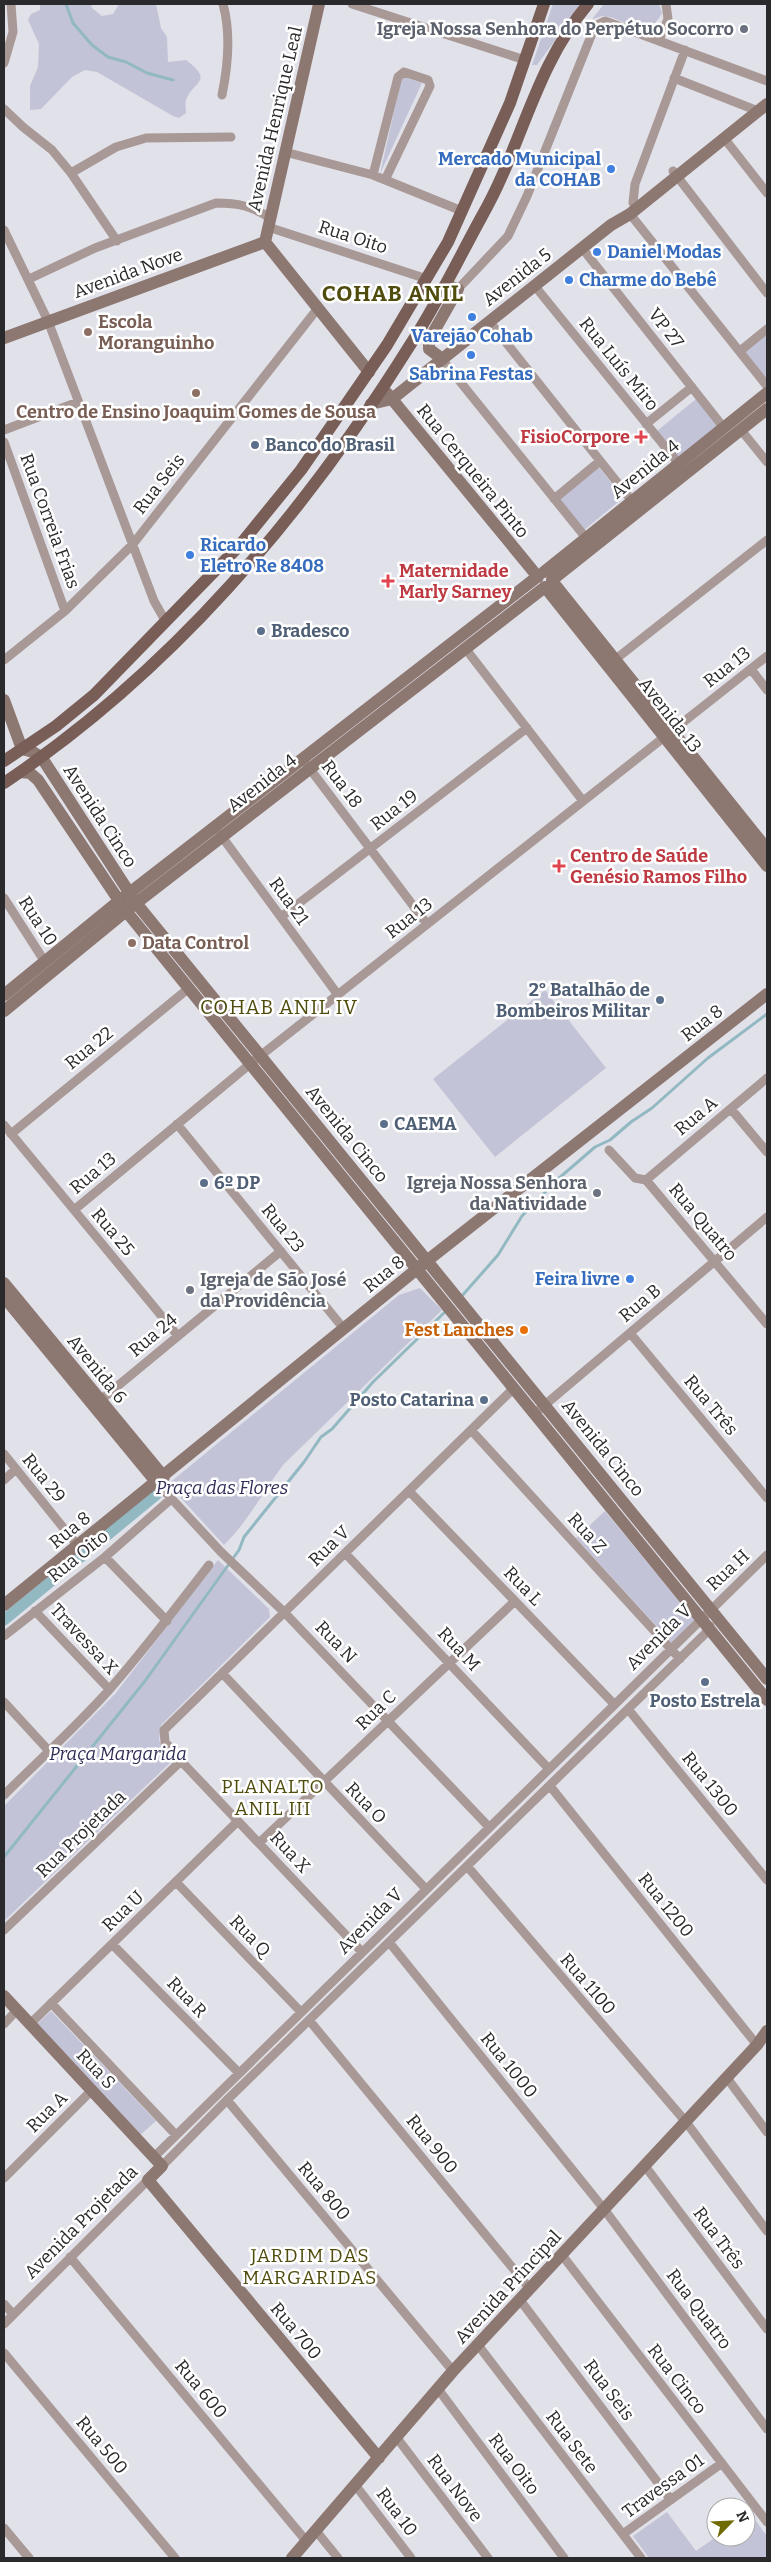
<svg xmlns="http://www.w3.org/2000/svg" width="771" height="2562" font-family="Bitter,serif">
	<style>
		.green { fill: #c3c3d7 }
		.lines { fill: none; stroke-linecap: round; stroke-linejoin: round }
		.stream { stroke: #92b8c2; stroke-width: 3 }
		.canal { stroke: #92b8c2; stroke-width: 11 }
		.street { stroke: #a99996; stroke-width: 9 }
		.secondary { stroke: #8d7771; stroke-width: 12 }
		.primary { stroke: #785e57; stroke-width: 12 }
		.worship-dot { fill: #6b7280; stroke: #fff; stroke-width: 2 }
		.shop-dot { fill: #3f7fe0; stroke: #fff; stroke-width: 2 }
		.education-dot { fill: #8d6e63; stroke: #fff; stroke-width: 2 }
		.health-dot { fill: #e0444e; stroke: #fff; stroke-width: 2 }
		.service-dot { fill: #5c6f8a; stroke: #fff; stroke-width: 2 }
		.food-dot { fill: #e8710a; stroke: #fff; stroke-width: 2 }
		.labels { text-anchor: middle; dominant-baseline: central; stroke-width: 5; stroke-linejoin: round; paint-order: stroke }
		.worship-label { font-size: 18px; font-weight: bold; fill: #5b616d; stroke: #fff; text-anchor: end }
		.street-label { font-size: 18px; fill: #2a2a2d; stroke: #fff }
		.shop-label { font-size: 18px; font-weight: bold; fill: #366cbe; stroke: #fff; text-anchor: start }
		.education-label { font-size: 18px; font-weight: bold; fill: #785e54; stroke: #fff; text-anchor: start }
		.health-label { font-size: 18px; font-weight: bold; fill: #be3a42; stroke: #fff; text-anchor: start }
		.service-label { font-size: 18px; font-weight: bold; fill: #4e5e75; stroke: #fff; text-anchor: start }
		.food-label { font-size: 18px; font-weight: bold; fill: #c56008; stroke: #fff; text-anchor: end }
		.park-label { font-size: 18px; font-style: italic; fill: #2f2c55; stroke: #fff }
		.neighbourhood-label { font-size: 19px; letter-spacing: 1px; fill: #4f4c0d; stroke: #fff }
		.quarter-label { font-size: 20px; letter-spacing: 1px; fill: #4f4c0d; stroke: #fff }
		.district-label { font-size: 22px; font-weight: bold; letter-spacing: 1px; fill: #4f4c0d; stroke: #fff }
	</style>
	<rect width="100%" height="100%" fill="#e1e1ea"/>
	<path class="green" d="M40,4H91L92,8L102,16L113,14L119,4H156L161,28L167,37L168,62L186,60C215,82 193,81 186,100C185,103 186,109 186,113L179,118L173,116L97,72L85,70L72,77L41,109L30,110V86L38,67L39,44L28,20L31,14L40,10Z
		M553,4H582L537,65H532Z
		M604,4H659L662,13C643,47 627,17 603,16C600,16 595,19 592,19Z
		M402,76L422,83L380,174Z
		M767,332V381L744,351Z
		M696,399L720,427L680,459L657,431Z
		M598,466L623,498L584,530L558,499Z
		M545,990L606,1068L495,1157L433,1079Z
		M420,1288L442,1310L284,1464C263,1491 248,1522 224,1545L168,1484L399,1295Z
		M157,1491L161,1495L4,1625V1616Z
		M605,1511L696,1622L672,1643L576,1538Z
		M218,1560L269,1609L270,1617L161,1725L159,1740L171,1762L4,1921V1806L115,1694Z
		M51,2011L156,2121L139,2136L36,2025Z
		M667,2512L696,2551L716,2537H746V2516L750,2513L767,2536V2558H649L633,2536Z"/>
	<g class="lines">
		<path class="stream" d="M66,4L73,23L92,45L108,57L126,62L147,73L173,80
			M461,1297L498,1255L522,1216L558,1179L595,1147L610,1140L631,1122L652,1108L708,1058L767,1014
			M4,1857L145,1681L239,1550L244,1537L304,1462L321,1437L332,1429L373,1382L447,1310"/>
		<path class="canal" d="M4,1620L156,1495"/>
		<path class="street" d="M352,4L525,60
			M659,40L668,19L666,4
			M4,63L13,32L11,4
			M674,78L758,111
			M222,95C228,66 231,33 223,4
			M4,109L23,127L52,150L71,173L117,241
			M724,138L767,193
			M285,152L373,175L462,211
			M673,171L767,293
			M71,173L116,147L146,138L231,137
			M373,175L398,77L404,72L428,80L430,86L385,180
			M633,203L635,184L685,50
			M630,214L767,386
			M268,227L427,279
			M4,230L48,321L154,601L166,622
			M582,248L724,428
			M29,279L95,248L216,203C238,203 252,206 270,218
			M534,285L679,464
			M454,286L458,289L508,236L527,196L595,26L605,21L767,81
			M489,321L632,501
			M740,351L767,329
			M441,358L586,538
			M646,424L692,387
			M4,430L78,402
			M741,430L767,462
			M4,442L65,611
			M554,499L600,461
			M465,648L583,801
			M4,660L65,611L133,544L318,308
			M612,662L767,540
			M751,669L767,690
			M307,765L427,924
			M220,834L338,995
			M4,898L45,962
			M281,917L527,728
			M731,1109L767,1152
			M177,1124L344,1329
			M4,1125L178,1336
			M11,1134L189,988
			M609,1150L635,1178L646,1180L767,1324
			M646,1180L767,1078
			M74,1210L250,1064L767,656
			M630,1333L767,1498
			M97,1403L281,1251
			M540,1409L767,1217
			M471,1430L680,1659
			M4,1454L78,1546
			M4,1480L16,1469
			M157,1483L221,1552L284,1612L489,1827
			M409,1491L614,1704
			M345,1553L549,1769
			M105,1557L167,1621
			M35,1611L109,1689
			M4,1636L105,1557L171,1499
			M222,1673L426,1889
			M4,1702L49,1751
			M628,1709L767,1880
			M550,1786L757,2045
			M4,1795C39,1760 76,1727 109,1690C144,1650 176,1608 209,1565
			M259,1843L515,1601
			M467,1866L686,2122L767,2231
			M176,1882L301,2012
			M4,1930L181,1761
			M389,1942L604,2209L767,2429
			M112,1944L239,2073
			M362,1952L181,1761L165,1742L164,1730L514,1388
			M51,2003L176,2135
			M309,2020L530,2289
			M4,2024L17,2010
			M30,2024L238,1821
			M727,2078L767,2132
			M227,2100L453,2371
			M154,2157L767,1555
			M162,2166L227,2100L710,1629V1626
			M645,2166L767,2329
			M4,2178L92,2090
			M562,2255L767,2522
			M70,2257L307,2542
			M520,2300L671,2500
			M4,2304L13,2314
			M4,2324L148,2180
			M478,2345L641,2558
			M4,2353L175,2558
			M438,2389L564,2558
			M397,2438L488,2558
			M356,2486L411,2558
			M4,2528L29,2558
			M317,2532L338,2558
			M623,2534L722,2463"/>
		<path class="secondary" d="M265,242L319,4
			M265,242L369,372
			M4,338L265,242
			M441,358L429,349V340L458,289
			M387,393L538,577
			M371,404L392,399L611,225L630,214L767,104
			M544,572L767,393
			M552,580L767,409
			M552,581L767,849
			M545,587L767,866
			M4,700L22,749L33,752L42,758L136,903L767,1679
			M21,772L30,773L38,780L126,911L767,1700
			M4,995L119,901L537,577
			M4,1011L126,911L545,587
			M4,1283L164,1477
			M4,1297L157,1483
			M4,1605L428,1260L767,994
			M4,1996L162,2166L148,2180L379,2458
			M292,2558L453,2371L757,2045L767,2031"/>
		<path class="primary" d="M4,761L56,726L94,695L240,545L301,470L387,345L448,242L510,103L544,4
			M4,783C173,670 305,514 412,342C438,302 459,258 482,216C522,146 534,68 588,4"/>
	</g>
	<g class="worship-dot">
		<circle cx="744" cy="29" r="5"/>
		<circle cx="597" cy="1193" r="5"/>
		<circle cx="190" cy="1290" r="5"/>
	</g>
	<g class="shop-dot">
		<circle cx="611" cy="169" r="5"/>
		<circle cx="597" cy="252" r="5"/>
		<circle cx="569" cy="280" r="5"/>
		<circle cx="472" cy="317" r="5"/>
		<circle cx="471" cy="355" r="5"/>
		<circle cx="190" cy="555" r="5"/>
		<circle cx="630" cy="1279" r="5"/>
	</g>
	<g class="education-dot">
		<circle cx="88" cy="332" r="5"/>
		<circle cx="196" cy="393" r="5"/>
		<circle cx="132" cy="943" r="5"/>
	</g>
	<g class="health-dot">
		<path d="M638.5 429.5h5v5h5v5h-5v5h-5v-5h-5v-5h5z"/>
		<path d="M385.5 573.5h5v5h5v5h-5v5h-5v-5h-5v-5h5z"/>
		<path d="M556.5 858.5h5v5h5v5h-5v5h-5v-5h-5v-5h5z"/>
	</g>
	<g class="service-dot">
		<circle cx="255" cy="445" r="5"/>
		<circle cx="261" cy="631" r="5"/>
		<circle cx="660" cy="1000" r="5"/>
		<circle cx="384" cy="1124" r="5"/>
		<circle cx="204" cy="1183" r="5"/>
		<circle cx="484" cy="1400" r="5"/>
		<circle cx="705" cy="1682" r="5"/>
	</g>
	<circle class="food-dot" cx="524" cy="1330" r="5"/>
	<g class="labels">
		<g class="worship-label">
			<text x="734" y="29">Igreja Nossa Senhora do Perpétuo Socorro</text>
			<text x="587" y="1183">Igreja Nossa Senhora<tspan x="587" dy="21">da Natividade</tspan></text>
			<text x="200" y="1280" text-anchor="start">Igreja de São José<tspan x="200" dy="21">da Providência</tspan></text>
		</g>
		<g class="street-label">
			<text transform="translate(275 119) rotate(-77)">Avenida Henrique Leal</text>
			<text transform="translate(353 237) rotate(18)">Rua Oito</text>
			<text transform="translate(128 273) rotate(-20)">Avenida Nove</text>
			<text transform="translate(517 277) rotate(-38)">Avenida 5</text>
			<text transform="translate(666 328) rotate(52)">VP 27</text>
			<text transform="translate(619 364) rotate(51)">Rua Luís Miro</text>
			<text transform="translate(645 469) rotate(-39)">Avenida 4</text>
			<text transform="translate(473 471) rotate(51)">Rua Cerqueira Pinto</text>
			<text transform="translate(159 484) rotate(-52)">Rua Seis</text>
			<text transform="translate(50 521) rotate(70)">Rua Correia Frias</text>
			<text transform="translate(727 667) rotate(-38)">Rua 13</text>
			<text transform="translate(670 715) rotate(52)">Avenida 13</text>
			<text transform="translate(262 783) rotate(-38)">Avenida 4</text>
			<text transform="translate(342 784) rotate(53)">Rua 18</text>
			<text transform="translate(394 810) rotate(-38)">Rua 19</text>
			<text transform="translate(100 816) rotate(57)">Avenida Cinco</text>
			<text transform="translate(289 901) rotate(54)">Rua 21</text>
			<text transform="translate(409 918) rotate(-38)">Rua 13</text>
			<text transform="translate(38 921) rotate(57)">Rua 10</text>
			<text transform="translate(702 1023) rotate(-38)">Rua 8</text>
			<text transform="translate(89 1048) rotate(-39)">Rua 22</text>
			<text transform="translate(696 1116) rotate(-40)">Rua A</text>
			<text transform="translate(347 1134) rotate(51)">Avenida Cinco</text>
			<text transform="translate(93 1173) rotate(-40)">Rua 13</text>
			<text transform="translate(703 1222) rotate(50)">Rua Quatro</text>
			<text transform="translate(283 1228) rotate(51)">Rua 23</text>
			<text transform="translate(113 1232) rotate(50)">Rua 25</text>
			<text transform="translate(384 1274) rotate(-39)">Rua 8</text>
			<text transform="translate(640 1303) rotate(-40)">Rua B</text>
			<text transform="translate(153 1335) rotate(-40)">Rua 24</text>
			<text transform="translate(97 1369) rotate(51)">Avenida 6</text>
			<text transform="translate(711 1405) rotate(50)">Rua Três</text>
			<text transform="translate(603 1448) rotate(51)">Avenida Cinco</text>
			<text transform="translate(44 1478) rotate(51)">Rua 29</text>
			<text transform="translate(70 1530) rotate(-39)">Rua 8</text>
			<text transform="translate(587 1533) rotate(48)">Rua Z</text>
			<text transform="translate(329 1546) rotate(-44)">Rua V</text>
			<text transform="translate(78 1556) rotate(-39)">Rua Oito</text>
			<text transform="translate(728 1570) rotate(-43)">Rua H</text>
			<text transform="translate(523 1586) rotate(46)">Rua L</text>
			<text transform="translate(659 1637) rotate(-45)">Avenida V</text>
			<text transform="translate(84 1639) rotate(47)">Travessa X</text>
			<text transform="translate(336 1642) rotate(46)">Rua N</text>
			<text transform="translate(459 1649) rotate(47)">Rua M</text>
			<text transform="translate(376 1710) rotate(-44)">Rua C</text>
			<text transform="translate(710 1784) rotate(51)">Rua 1300</text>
			<text transform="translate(366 1803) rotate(46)">Rua O</text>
			<text transform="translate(81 1834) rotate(-44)">Rua Projetada</text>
			<text transform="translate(290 1852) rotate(47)">Rua X</text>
			<text transform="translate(666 1905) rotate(51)">Rua 1200</text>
			<text transform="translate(123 1911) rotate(-44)">Rua U</text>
			<text transform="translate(370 1921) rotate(-45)">Avenida V</text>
			<text transform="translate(250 1936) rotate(46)">Rua Q</text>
			<text transform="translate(588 1984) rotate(49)">Rua 1100</text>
			<text transform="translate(187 1997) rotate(46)">Rua R</text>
			<text transform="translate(509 2065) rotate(51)">Rua 1000</text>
			<text transform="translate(96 2069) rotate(47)">Rua S</text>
			<text transform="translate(47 2112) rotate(-45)">Rua A</text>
			<text transform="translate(432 2144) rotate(51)">Rua 900</text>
			<text transform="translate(324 2191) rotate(50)">Rua 800</text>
			<text transform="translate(81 2222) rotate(-45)">Avenida Projetada</text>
			<text transform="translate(719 2238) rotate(53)">Rua Três</text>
			<text transform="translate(508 2287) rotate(-47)">Avenida Principal</text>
			<text transform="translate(699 2309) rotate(53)">Rua Quatro</text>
			<text transform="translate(296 2331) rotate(50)">Rua 700</text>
			<text transform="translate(677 2379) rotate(52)">Rua Cinco</text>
			<text transform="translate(201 2389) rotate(50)">Rua 600</text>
			<text transform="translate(609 2390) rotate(53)">Rua Seis</text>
			<text transform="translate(572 2442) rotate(53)">Rua Sete</text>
			<text transform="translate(102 2445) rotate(50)">Rua 500</text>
			<text transform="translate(514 2464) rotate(53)">Rua Oito</text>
			<text transform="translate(663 2486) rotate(-36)">Travessa 01</text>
			<text transform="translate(455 2488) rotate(53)">Rua Nove</text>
			<text transform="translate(397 2512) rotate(53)">Rua 10</text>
		</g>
		<g class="shop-label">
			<text x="601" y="159" text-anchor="end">Mercado Municipal<tspan x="601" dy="21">da COHAB</tspan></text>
			<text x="607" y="252">Daniel Modas</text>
			<text x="579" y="280">Charme do Bebê</text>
			<text x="472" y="336" text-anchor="middle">Varejão Cohab</text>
			<text x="471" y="374" text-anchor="middle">Sabrina Festas</text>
			<text x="200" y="545">Ricardo<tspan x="200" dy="21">Eletro Re 8408</tspan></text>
			<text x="620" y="1279" text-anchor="end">Feira livre</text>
		</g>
		<g class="education-label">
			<text x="98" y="322">Escola<tspan x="98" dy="21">Moranguinho</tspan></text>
			<text x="196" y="412" text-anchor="middle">Centro de Ensino Joaquim Gomes de Sousa</text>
			<text x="142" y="943">Data Control</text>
		</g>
		<g class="health-label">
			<text x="630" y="437" text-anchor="end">FisioCorpore</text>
			<text x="399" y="571">Maternidade<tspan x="399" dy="21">Marly Sarney</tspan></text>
			<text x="570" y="856">Centro de Saúde<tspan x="570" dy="21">Genésio Ramos Filho</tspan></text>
		</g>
		<g class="service-label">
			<text x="265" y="445">Banco do Brasil</text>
			<text x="271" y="631">Bradesco</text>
			<text x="650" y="990" text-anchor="end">2° Batalhão de<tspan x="650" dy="21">Bombeiros Militar</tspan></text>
			<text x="394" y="1124">CAEMA</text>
			<text x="214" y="1183">6º DP</text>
			<text x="474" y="1400" text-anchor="end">Posto Catarina</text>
			<text x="705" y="1701" text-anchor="middle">Posto Estrela</text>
		</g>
		<g class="food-label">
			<text x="514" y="1330">Fest Lanches</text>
		</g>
		<g class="park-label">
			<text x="222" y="1488">Praça das Flores</text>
			<text x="118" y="1754">Praça Margarida</text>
		</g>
		<g class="neighbourhood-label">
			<text x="273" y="1786">PLANALTO<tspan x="273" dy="22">ANIL III</tspan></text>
			<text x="310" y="2255">JARDIM DAS<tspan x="310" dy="22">MARGARIDAS</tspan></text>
		</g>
		<g class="quarter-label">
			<text x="279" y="1007">COHAB ANIL IV</text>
		</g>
		<g class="district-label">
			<text x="393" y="293">COHAB ANIL</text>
		</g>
	</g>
	<rect width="771" height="2562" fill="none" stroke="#2a2a2d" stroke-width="10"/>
	<g transform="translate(731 2522) rotate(66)"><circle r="24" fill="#ffffff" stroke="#aaaaab"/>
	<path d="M0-4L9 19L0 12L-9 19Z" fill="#6e6a04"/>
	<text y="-8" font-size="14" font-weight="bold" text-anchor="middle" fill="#2a2a2d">N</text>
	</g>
</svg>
